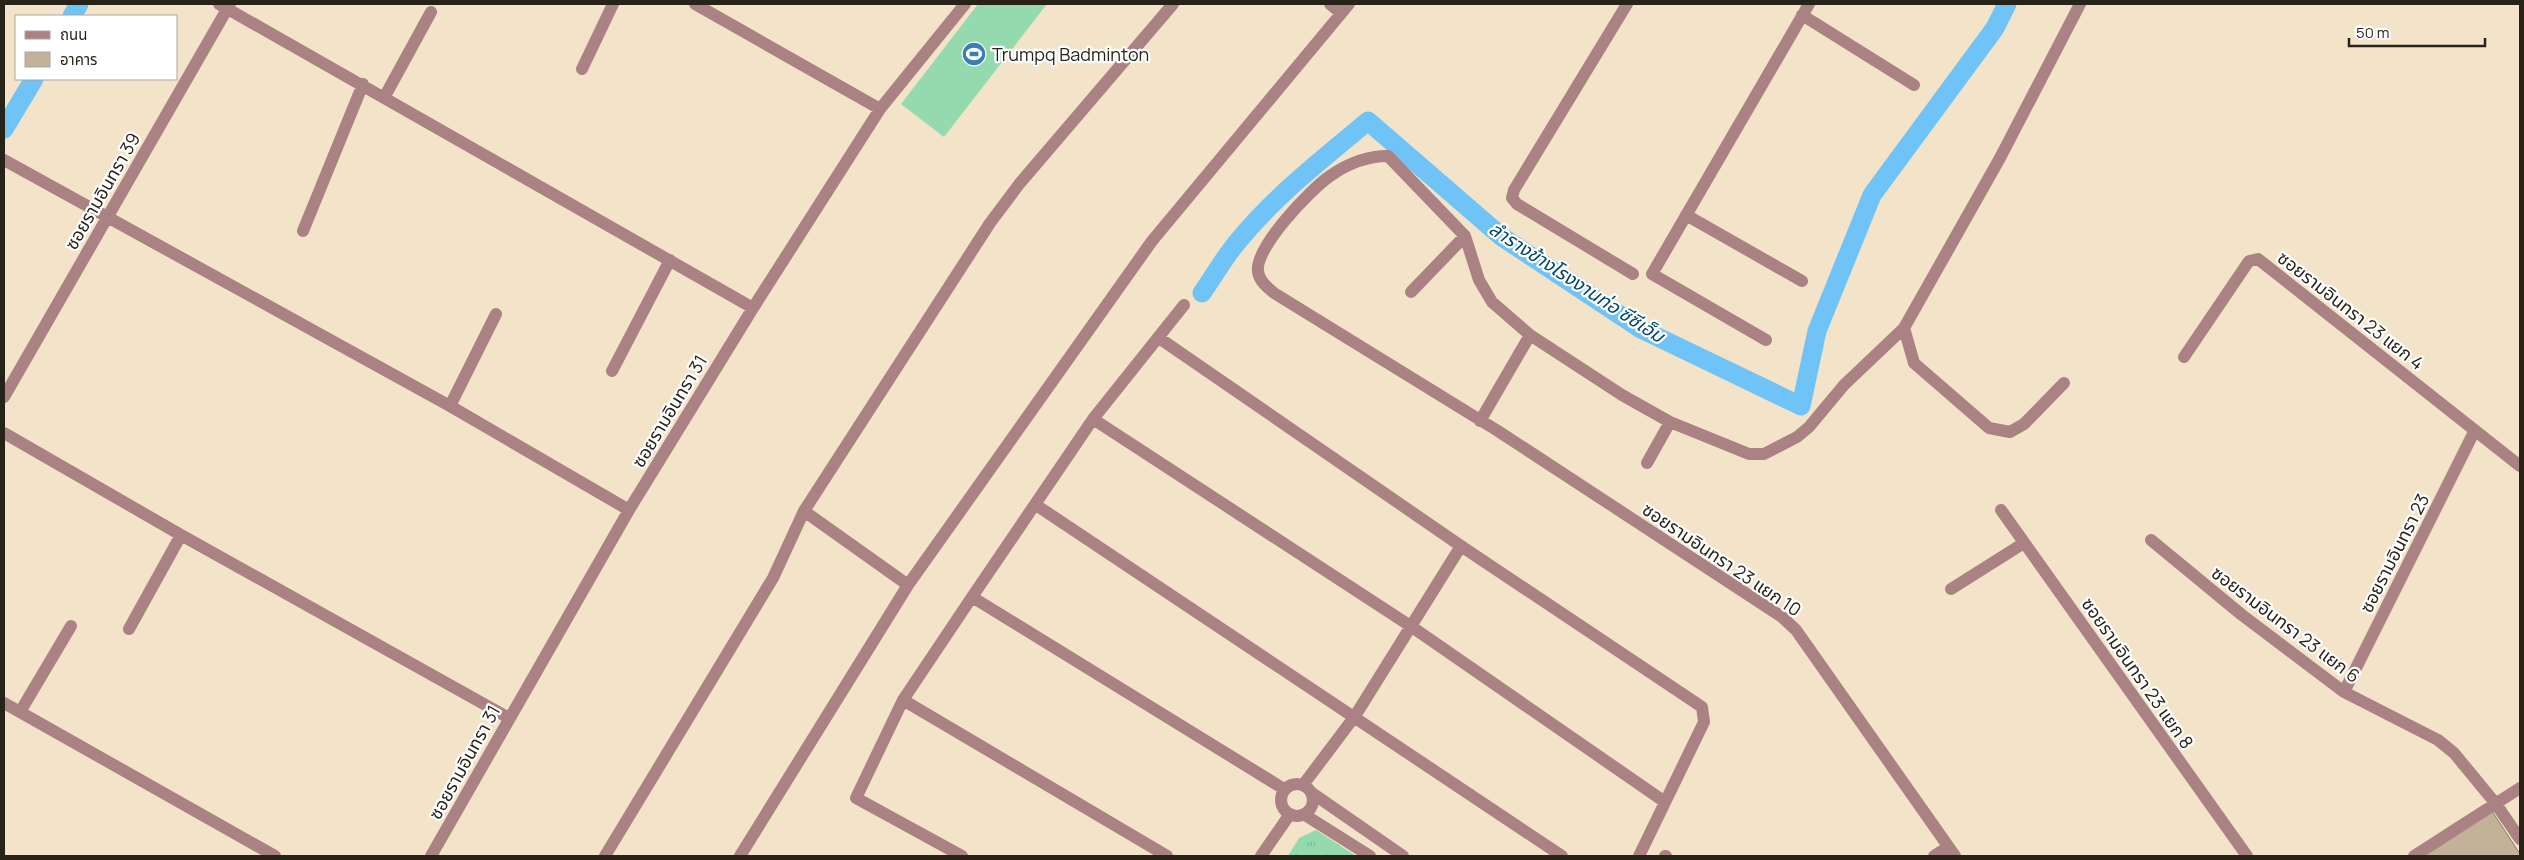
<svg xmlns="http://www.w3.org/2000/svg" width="2524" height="860" font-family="Manrope,'Noto Sans Thai',sans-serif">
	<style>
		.park { fill: url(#park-tufts) }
		.garden { fill: #95d9af }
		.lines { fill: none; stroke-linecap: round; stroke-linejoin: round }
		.canal { stroke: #6fc3f7; stroke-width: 19 }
		.building { fill: #c1b298; stroke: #877d6a }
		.minor { stroke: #ab8284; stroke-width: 12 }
		.labels { text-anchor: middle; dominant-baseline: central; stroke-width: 4.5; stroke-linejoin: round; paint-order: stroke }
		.poi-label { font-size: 18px; fill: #282319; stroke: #fff; text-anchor: start }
		.street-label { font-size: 18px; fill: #282319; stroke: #fff }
		.water-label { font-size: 19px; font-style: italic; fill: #004769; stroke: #fff }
	</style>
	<defs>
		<pattern id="park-tufts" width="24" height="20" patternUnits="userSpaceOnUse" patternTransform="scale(1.25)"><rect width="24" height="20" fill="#95d9af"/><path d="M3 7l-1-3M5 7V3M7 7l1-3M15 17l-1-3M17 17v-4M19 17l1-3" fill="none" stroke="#80ba96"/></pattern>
	</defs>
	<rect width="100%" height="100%" fill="#f3e4c9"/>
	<path class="park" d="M1316,830L1356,856H1288L1299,838Z"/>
	<path class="garden" d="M978,4H1047L944,137L901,104Z"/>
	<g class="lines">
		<path class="canal" d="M72,16L79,4
			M4,129L34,79
			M1202,293C1214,276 1225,256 1239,240C1276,195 1324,158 1368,121L1502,237L1641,329L1801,406L1817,331L1872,195L1995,28L2007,4"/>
	</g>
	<path class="building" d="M2492,811L2520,854V856H2423Z"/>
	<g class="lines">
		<path class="minor" d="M219,4L753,308
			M695,4L880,109
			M1330,4L1341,13
			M1627,4L1514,190L1512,198L1517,204L1633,274
			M1802,15L1914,85
			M582,69L613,4
			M385,96L431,12
			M4,160L450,406L629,510
			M1686,215L1802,281
			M303,231L363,84
			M1411,292L1465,236
			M1904,328L1844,385L1809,427L1797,437L1764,454H1749L1670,422L1622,395L1530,335L1492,302L1479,280L1465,236L1388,156C1368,156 1347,164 1330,176C1311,189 1254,248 1258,272C1260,282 1267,287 1274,293L1498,431L1782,617L1796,630L1955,856
			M1159,338L1461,546L1702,707L1704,722L1639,856
			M1766,340L1652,274L1809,4
			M2184,357L2249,261L2258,259L2520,466
			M612,371L670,260
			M2064,383L2024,424L2010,432L1989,428L1914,363L1904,328L2000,158L2080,4
			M4,397L230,4
			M450,406L496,314
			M1093,419L1412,627L1665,802
			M1480,421L1530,335
			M4,433L181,535L509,718
			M1647,463L1670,422
			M1036,505L1562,856
			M2001,510L2247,856
			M804,511L908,585
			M2151,540L2242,615L2344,692L2438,740L2454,753L2496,804L2520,839
			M1951,589L2024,543
			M972,597L1284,789
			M129,629L181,535
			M2344,692L2475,430
			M903,700L1167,856
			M4,703L275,856
			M20,712L71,626
			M1281 800a16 16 0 1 1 32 0a16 16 0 1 1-32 0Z
			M1303,785L1355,716L1461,546
			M1312,793L1403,856
			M1305,815L1370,856
			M431,856L629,510L753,308L880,109L965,4
			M605,856L773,578L804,511L990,223L1020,183L1173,4
			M740,856L908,585L1152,241L1349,4
			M962,856L856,798L903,700L972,597L1093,419L1184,305
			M1261,856L1290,814
			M1665,856H1666
			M1934,856L1948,847
			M2414,856L2520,788"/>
	</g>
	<defs>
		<g id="stadium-disc" transform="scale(1.25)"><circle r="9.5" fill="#387fb4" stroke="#fff"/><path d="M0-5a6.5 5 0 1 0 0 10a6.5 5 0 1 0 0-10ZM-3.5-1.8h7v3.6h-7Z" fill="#fff"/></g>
	</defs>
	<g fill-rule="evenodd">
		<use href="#stadium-disc" x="974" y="54"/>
	</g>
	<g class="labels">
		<g class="poi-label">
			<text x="992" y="54">Trumpq Badminton</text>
		</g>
		<g class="street-label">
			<text transform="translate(102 191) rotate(-60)">ซอยรามอินทรา 39</text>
			<text transform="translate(2351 310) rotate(38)">ซอยรามอินทรา 23 แยก 4</text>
			<text transform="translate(669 411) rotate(-59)">ซอยรามอินทรา 31</text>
			<text transform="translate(2394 553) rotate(-63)">ซอยรามอินทรา 23</text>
			<text transform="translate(1722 559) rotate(34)">ซอยรามอินทรา 23 แยก 10</text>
			<text transform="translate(2286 624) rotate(37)">ซอยรามอินทรา 23 แยก 6</text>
			<text transform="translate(2138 673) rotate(55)">ซอยรามอินทรา 23 แยก 8</text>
			<text transform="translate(464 762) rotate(-61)">ซอยรามอินทรา 31</text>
		</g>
		<g class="water-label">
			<text transform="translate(1577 282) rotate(33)">ลำรางข้างโรงงานท่อ ซีซีเอ็ม</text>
		</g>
	</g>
	<rect width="2524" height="860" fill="none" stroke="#282319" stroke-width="10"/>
	<rect x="15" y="15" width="162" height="65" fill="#ffffff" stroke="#a9a7a3"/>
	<rect x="25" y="31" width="25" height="8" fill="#ab8284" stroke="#a9a7a3"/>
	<text x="60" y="40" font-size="15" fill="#282319">ถนน</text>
	<rect x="25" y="52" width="25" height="15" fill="#c1b298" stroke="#a9a7a3"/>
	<text x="60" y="65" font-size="15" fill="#282319">อาคาร</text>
	<path d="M2349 38v8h136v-8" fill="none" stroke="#282319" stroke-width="2.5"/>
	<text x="2356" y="38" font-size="15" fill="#282319" stroke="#ffffff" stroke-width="4" paint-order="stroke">50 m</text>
</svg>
